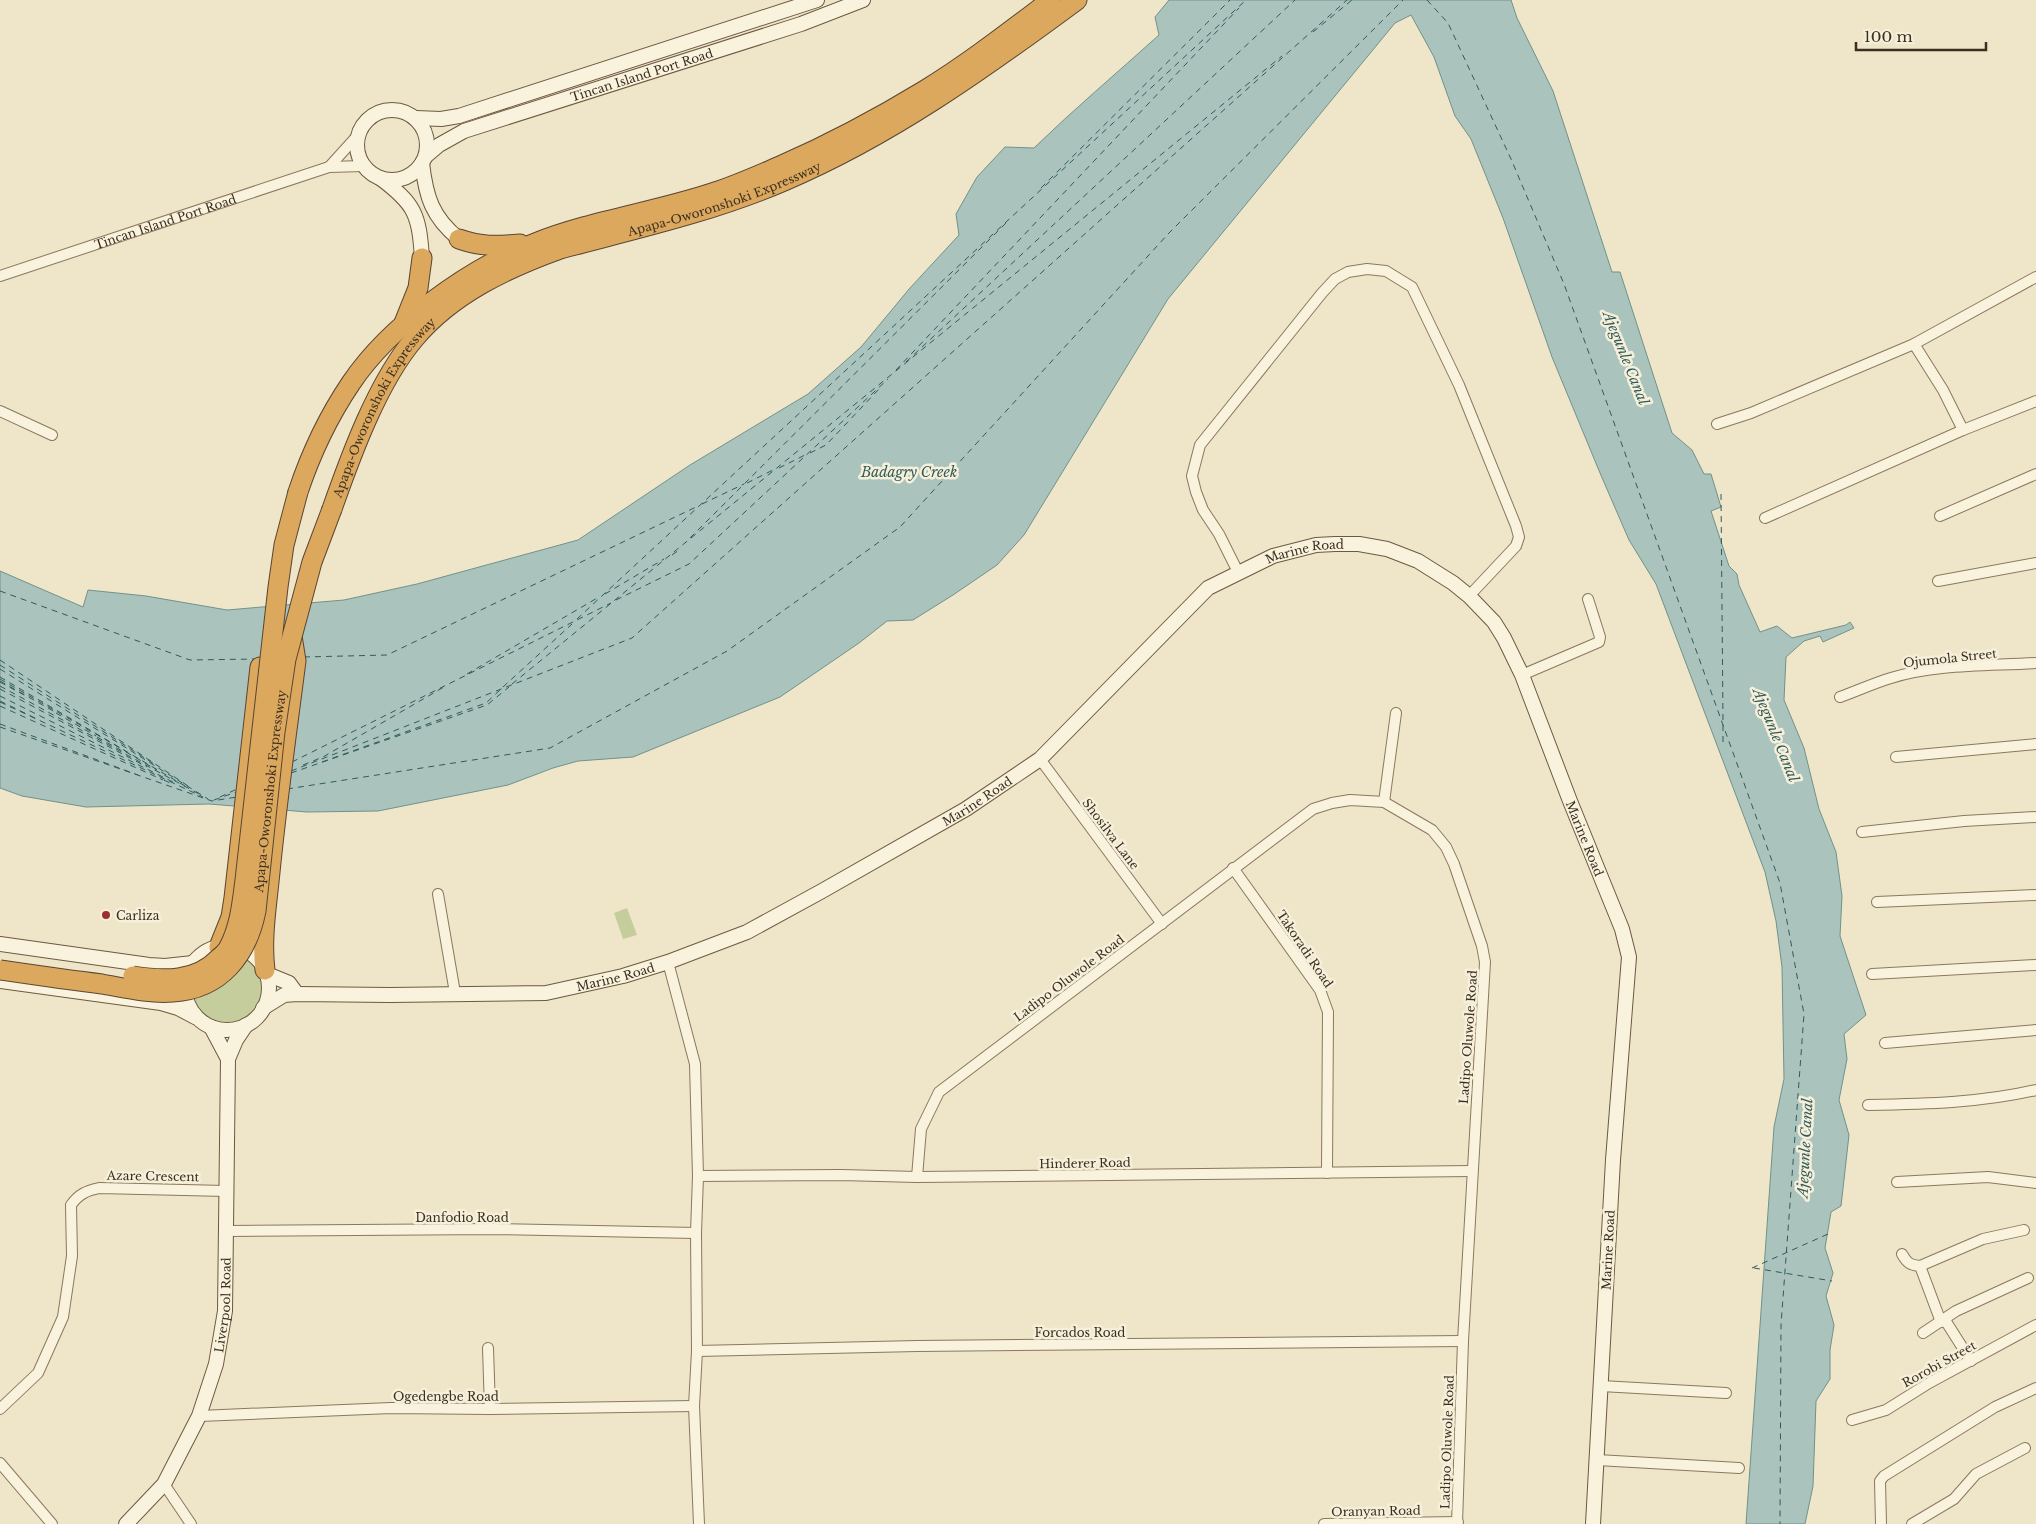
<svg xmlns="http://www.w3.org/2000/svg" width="2036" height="1524" font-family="'Libre Baskerville',serif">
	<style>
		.green { fill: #c6cd9d }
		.water { fill: #aac3bd; stroke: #70928b }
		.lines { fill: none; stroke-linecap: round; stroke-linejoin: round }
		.ferry { stroke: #315b5a; stroke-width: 1; stroke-dasharray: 6 5; stroke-linecap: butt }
		.street-casing { stroke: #8b785e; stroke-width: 12 }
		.secondary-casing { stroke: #6d5941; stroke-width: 16 }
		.highway-casing { stroke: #594632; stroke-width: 21 }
		.street { stroke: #f9f2dd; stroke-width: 10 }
		.secondary { stroke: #f9f2dd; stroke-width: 14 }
		.highway { stroke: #dba85d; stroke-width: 19 }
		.highway-bridge-casing { stroke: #594632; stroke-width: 21; stroke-linecap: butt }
		.highway-bridge { stroke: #dba85d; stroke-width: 19 }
		.poi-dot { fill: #9a312e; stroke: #f6efd9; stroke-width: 2 }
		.labels { text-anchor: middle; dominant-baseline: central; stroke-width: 5; stroke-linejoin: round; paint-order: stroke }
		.street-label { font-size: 12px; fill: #3c2f21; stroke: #f6efd9 }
		.poi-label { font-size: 12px; fill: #3c2f21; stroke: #f6efd9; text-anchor: start }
		.water-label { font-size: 14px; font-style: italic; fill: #315b5a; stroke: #f6efd9 }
	</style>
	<rect width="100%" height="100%" fill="#efe5c9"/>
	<path class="green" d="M627,908L637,935L623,939L614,913Z
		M242,955C306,993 214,1065 191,996Z"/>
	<path class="water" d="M1169,0H1511L1517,18L1553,91L1612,272H1620L1672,433L1692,450L1704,474H1711L1721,507L1711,511L1729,566L1737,574L1739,585L1760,632L1777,626L1792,638L1846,625L1850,622L1854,628L1823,642L1820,636L1804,641L1786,657L1784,700L1804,748L1819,809L1836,852L1842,896L1840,936L1866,1015L1844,1034L1847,1059L1839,1100L1849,1135L1841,1206L1831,1212L1825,1248L1833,1273L1826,1296L1834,1325L1830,1350V1379L1816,1401L1813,1486L1805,1524H1746L1774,1127L1784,1079L1782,967L1776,921L1765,872L1656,584L1629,540L1600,473L1552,357L1503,218L1471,139L1455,116L1434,57L1411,15L1395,23L1168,299L1024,535L997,565L953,595L913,620L887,621L859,643L780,697L633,757L578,761L553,768L508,785L378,811L307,812L209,804L86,807L22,796L0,788V571L83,607L88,590L146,596L227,610L344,600L417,584L578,540L690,465L808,394L861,347L910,288L959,235L956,214L977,177L1005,147L1034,148C1074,109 1117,73 1159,35L1155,17Z"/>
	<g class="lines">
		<path class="ferry" d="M1427,0L1448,23L1511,159L1564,284L1780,883L1804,1014L1781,1325L1780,1524
			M1313,32L1352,0
			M1041,188L1230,0
			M906,362L1295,0
			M896,370L1239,8
			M810,453L826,445L880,388
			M779,468L807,454
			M747,483L775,469
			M1721,494L1723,721
			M702,504L744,484
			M690,538L1008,221
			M672,555L679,550
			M0,591L190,660L257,659
			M605,594L664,559
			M616,600L689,564L888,379
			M577,619L1246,0
			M304,657L387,655L696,507
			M0,660L188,786
			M0,665L154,764
			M0,669L208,799
			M467,674L599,597
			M0,677L185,786
			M0,679L127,752
			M0,681L55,712
			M0,682L24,695
			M512,684L1282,56
			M0,686L199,794
			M503,687L572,624
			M0,689L147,767
			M0,696L177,784
			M0,701L39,720
			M0,702L203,797
			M0,706L163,780
			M56,713L96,736
			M0,724L138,775
			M1723,725V744
			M0,727L212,801L237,797
			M97,737L124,752
			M126,752L157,770
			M292,762L611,603
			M322,762L486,703L500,690
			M303,765L323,757L444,687
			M291,771L632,638L1347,0
			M291,773L487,705L509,687
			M164,780L172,784
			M287,789L550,748L727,651L900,527L1169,233L1403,0
			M220,797L237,789
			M214,800L236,792
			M1752,1268L1828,1234
			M1754,1268L1832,1281"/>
		<g class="street-casing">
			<g id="street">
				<path d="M329,167L358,135"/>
				<path id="s1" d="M0,276L329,167L363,166"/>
				<path d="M1914,344L1943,390L1963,430"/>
				<path d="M0,411L52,435"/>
				<path d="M1717,424L1751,413L1914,344L2036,277"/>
				<path d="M1940,516L2036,474"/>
				<path d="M1765,518L1963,430L2036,401"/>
				<path d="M1238,572L1219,534L1203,510L1196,492L1192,476L1200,445L1322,293L1335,279L1348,272L1367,269L1386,271L1412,287L1459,385L1516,526L1519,537L1516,546L1469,596"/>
				<path d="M1938,581L2036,563"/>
				<path d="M1522,675L1599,642L1600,637L1588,599"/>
				<path d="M1840,697C1857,691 1874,683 1891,678C1935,664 1990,666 2036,663"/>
				<path d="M1896,757L2036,744"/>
				<path d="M1040,759L1162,924"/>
				<path d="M1384,802L1396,713"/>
				<path d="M1862,832L1964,821L2036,817"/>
				<path d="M1233,868L1320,990L1328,1012L1327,1173"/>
				<path d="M438,894L455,993"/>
				<path d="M1877,902L2036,895"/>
				<path d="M668,962L695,1064L698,1176L696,1233L697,1351L694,1406L699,1524"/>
				<path d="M1872,974L2036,965"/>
				<path d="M1885,1043L2036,1030"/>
				<path d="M1868,1105C1925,1104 1980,1103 2036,1090"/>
				<path d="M698,1176L841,1175L917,1177L1472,1171"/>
				<path d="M917,1177L921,1129L939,1092L1313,809L1332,803L1350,800L1384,802L1432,830L1446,847L1454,864L1482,946L1485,962L1463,1341L1457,1524"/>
				<path d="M1897,1182L1988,1177L2036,1183"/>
				<path d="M227,1231L492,1229L696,1233"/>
				<path d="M1902,1254C1907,1263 1910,1265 1920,1266L1941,1322"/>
				<path d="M1920,1266L1983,1239L2024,1230"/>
				<path d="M1945,1320L1971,1361"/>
				<path d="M1923,1333L1956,1311L2028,1278"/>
				<path d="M488,1348L490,1409"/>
				<path d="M697,1351L917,1346L1463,1341"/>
				<path d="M1601,1386L1726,1393"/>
				<path d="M0,1409L38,1373L63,1317L72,1256L71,1205C79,1194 86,1191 99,1188L226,1191"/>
				<path d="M199,1416L391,1408L490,1409L694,1406"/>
				<path d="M1852,1420L1886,1410L1929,1383L2036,1325"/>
				<path d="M1597,1460L1739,1468"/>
				<path d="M0,1463L52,1524"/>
				<path d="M164,1484L191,1524"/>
				<path d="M1324,1524L1458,1522"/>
				<path d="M1881,1524L1880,1481L1884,1476L1995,1407L2036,1388"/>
				<path d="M1912,1524L1954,1499L1976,1474L2025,1448"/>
			</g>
		</g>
		<g class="secondary-casing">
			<g id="secondary">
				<circle cx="392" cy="145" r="35"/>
				<path d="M416,118L441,119L459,116L817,0"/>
				<path id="s2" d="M426,156L439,145L464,131L801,24L863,0"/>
				<path d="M422,163C426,197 432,217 459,239"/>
				<path d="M380,178C415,204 419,214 422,258"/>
				<path d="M0,944L149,965L165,966L193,963"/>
				<circle cx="227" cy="988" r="42"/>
				<path d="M267,974L289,983L297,994"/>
				<path d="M0,981L161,1003L178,1008L195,1017"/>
				<path id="s3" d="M263,1008L284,995L297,994L390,995L546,993L623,976L668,962L747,932L822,891L966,809L1040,759L1208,588L1273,556L1316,545L1335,544H1359L1387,549L1418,561L1453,583L1469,596L1494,622L1504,638L1522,675L1570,801L1622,929L1629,957L1613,1160L1593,1524"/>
				<path d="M211,1027L228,1059"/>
				<path id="s4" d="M126,1524L164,1484L199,1416L216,1364L225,1311L228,1059L236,1040L246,1025"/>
			</g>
		</g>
		<g class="highway-casing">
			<g id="highway">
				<path d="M459,239C482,247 496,246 520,244"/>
				<path d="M404,323L418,288L422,258"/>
				<path d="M298,492C311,453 328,417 351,383C390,325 470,268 535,243C593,220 656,212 715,192C737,185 759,175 780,166C830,144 879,118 925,90C969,63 1010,31 1051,0"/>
				<path id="s5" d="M332,509C351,455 378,381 415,338C452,294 507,268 560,249C635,229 712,212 784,181C890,136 985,68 1077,0"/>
				<path d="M219,947L231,917L234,898L260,667"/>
				<path d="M265,970C261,938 267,904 270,872C277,801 287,731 296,661L292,636"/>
			</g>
		</g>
		<use href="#street" class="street"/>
		<use href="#secondary" class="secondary"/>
		<use href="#highway" class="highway"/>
		<g class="highway-bridge-casing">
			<g id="highway-bridge">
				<path id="s6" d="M0,970C34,975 68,980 102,984C125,988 150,994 173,992C221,989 247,955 256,911L275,732L286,659L312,562L332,509"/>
				<path d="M133,976C164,981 196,982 219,958C223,955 227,951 229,947C240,926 242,903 245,880L278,587L284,545L298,492"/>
			</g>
		</g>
		<use href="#highway-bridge" class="highway-bridge"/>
	</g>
	<circle class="poi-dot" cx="106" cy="915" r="5"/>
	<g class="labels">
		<g class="street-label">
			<text stroke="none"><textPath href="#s2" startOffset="232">Tincan Island Port Road</textPath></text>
			<text stroke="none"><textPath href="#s5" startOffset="535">Apapa-Oworonshoki Expressway</textPath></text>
			<text stroke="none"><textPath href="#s1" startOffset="174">Tincan Island Port Road</textPath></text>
			<text stroke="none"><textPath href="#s5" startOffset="115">Apapa-Oworonshoki Expressway</textPath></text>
			<text stroke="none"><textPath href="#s3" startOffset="1182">Marine Road</textPath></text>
			<text transform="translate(1950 658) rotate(-6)">Ojumola Street</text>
			<text stroke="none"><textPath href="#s6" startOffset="421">Apapa-Oworonshoki Expressway</textPath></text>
			<text stroke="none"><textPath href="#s3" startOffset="762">Marine Road</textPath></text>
			<text transform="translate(1111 834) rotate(53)">Shosilva Lane</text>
			<text stroke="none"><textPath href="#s3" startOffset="1632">Marine Road</textPath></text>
			<text transform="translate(1305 949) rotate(56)">Takoradi Road</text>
			<text stroke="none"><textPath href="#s3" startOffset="358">Marine Road</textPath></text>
			<text transform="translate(1069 978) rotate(-37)">Ladipo Oluwole Road</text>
			<text transform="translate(1468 1037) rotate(-86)">Ladipo Oluwole Road</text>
			<text transform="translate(1085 1163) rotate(-1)">Hinderer Road</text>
			<text transform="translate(153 1176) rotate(1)">Azare Crescent</text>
			<text x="462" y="1217">Danfodio Road</text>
			<text transform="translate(1608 1250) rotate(-87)">Marine Road</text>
			<text stroke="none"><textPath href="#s4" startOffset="246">Liverpool Road</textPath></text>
			<text x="1080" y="1332">Forcados Road</text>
			<text transform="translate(1939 1364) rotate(-29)">Rorobi Street</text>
			<text x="446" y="1396">Ogedengbe Road</text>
			<text transform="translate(1447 1442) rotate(-88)">Ladipo Oluwole Road</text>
			<text transform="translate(1376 1511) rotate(-1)">Oranyan Road</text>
		</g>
		<g class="poi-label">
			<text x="116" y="915">Carliza</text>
		</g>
		<g class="water-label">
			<text transform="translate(1626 358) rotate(68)">Ajegunle Canal</text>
			<text x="909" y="472">Badagry Creek</text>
			<text transform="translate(1776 735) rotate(68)">Ajegunle Canal</text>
			<text transform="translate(1805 1148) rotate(-87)">Ajegunle Canal</text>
		</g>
	</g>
	<path d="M1856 42v8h130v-8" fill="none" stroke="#3c2f21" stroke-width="2.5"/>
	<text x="1864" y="42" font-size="15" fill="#3c2f21" stroke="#f6efd9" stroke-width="4" paint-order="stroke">100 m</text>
</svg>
